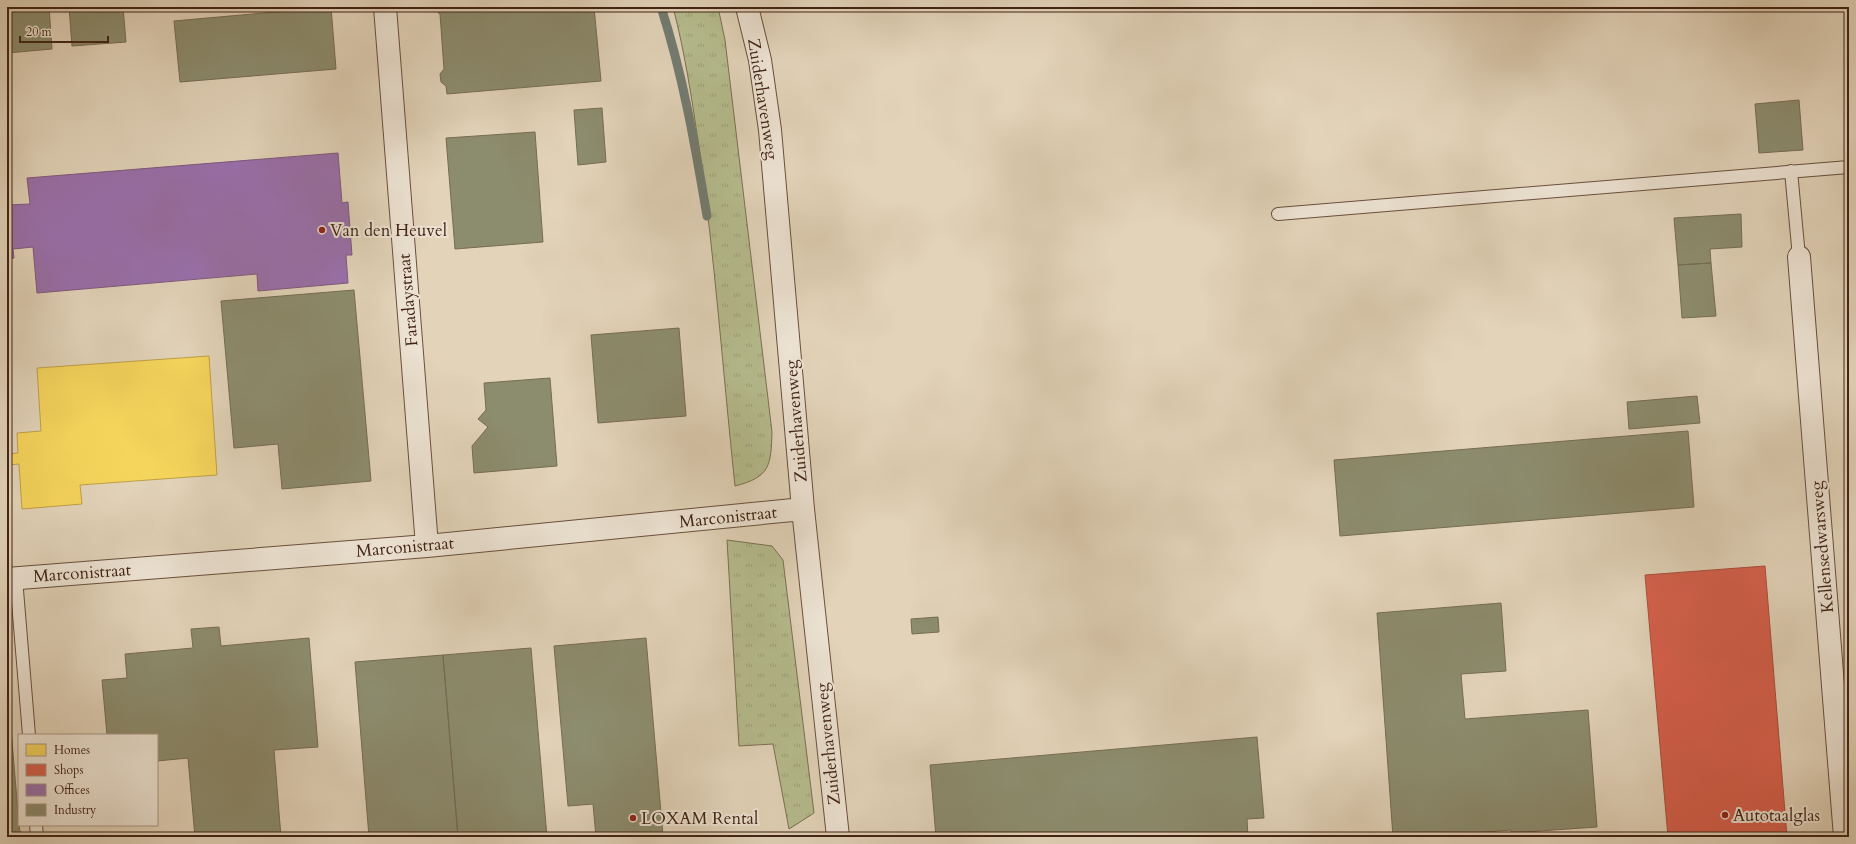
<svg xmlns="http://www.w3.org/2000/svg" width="1856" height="844" font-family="Cardo,serif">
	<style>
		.grass { fill: url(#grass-tufts); stroke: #7b7051 }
		.homes { fill: #f6d55c; stroke: #c0a046 }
		.shops { fill: #d6604d; stroke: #a94e3c }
		.offices { fill: #9970ab; stroke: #7f597e }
		.industry { fill: #8c8c6e; stroke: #766c53 }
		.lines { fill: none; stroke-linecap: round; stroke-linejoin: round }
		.stream { stroke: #737c72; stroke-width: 9 }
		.service-casing { stroke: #694f3d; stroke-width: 14 }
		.minor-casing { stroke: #694f3d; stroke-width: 24 }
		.service { stroke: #ece2d2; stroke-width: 12 }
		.minor { stroke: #ece2d2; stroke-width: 22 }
		.poi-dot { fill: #8f2418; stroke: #ece2d2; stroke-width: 1.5 }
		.labels { text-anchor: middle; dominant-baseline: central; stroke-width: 4; stroke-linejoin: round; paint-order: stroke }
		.street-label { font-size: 17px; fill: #412314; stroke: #ece2d2 }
		.poi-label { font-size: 17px; fill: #412314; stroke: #ece2d2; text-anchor: start }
	</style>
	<defs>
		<pattern id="grass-tufts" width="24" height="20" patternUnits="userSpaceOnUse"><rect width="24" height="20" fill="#b5bc8e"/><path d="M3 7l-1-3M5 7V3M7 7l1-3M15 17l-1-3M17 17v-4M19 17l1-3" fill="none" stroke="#9da17a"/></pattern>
	</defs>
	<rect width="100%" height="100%" fill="#e2d3b9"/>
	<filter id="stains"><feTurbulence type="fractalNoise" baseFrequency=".005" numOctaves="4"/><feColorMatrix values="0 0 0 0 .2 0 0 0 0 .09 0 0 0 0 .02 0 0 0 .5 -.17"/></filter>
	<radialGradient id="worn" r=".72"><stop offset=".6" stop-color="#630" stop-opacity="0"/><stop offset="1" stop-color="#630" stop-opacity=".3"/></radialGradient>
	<path class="grass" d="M673,7H718L725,40L772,432C771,466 770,477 735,486C723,373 715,259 699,147C692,100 685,53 673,7Z
		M727,540L772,546L783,560L814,813L789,829L773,744L739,746Z"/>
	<path class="homes" d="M209,356L217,475L80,485L82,504L22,509L19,464L8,465L7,454L18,453L17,433L41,431L37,368Z"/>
	<path class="shops" d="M1765,566L1787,837H1668L1645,575Z"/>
	<path class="offices" d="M338,153L342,203L348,202L352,255H346L348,283L258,291L257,274L37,293L33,247L13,249L14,258L8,259L7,268V205L30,204L27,178Z"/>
	<path class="industry" d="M7,7H49L52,49L7,53Z
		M69,7H123L126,42L72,46Z
		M331,7L336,69L180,82L174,21Z
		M434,7H594L601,81L447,94L446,86L441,82L440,74L444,69L440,14L435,10Z
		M1799,100L1803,150L1759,153L1755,104Z
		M602,108L606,162L578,165L574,110Z
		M535,132L543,242L455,249L446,138Z
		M1741,214L1742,247L1710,249L1711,263L1678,265L1674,218Z
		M1711,263L1716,316L1682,318L1678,265Z
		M354,290L371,481L282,489L278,444L234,448L221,301Z
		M679,328L686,416L598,423L591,335Z
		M550,378L557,466L474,473L472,446L488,427L478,419L486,410L484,383Z
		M1697,396L1700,423L1629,429L1627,402Z
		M1688,431L1694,507L1340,536L1334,460Z
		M1501,603L1506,671L1461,674L1465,719L1588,710L1597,827L1511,833V830L1473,833V837H1393L1377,613Z
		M938,617L939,632L912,634L911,619Z
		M219,627L221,646L309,638L318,747L274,750L281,837H195L188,758L157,761V735H107L102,680L127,678L125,654L193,648L191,629Z
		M646,638L663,836L670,837H596L593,804L568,806L554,646Z
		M531,648L547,837H458L443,655Z
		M443,655L458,837H369L355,662Z
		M7,681L19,825L21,837H7Z
		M1257,737L1264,818L1247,819L1248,837H936L930,765Z"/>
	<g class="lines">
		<path class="stream" d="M661,7C683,75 695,145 707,216"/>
		<g class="service-casing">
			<path id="service" d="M1791,171L1799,257
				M1278,214L1849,167
				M16,578L29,735
				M36,825L37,837"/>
		</g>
		<g class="minor-casing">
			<path id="minor" d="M385,7L427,546
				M747,7L760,60L770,130L803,509L838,837
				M1799,257L1845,837
				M7,579L427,546L803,509"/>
		</g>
		<use href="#service" class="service"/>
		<use href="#minor" class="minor"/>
	</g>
	<g class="poi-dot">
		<circle cx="322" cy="230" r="4"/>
		<circle cx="1725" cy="815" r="4"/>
		<circle cx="633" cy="818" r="4"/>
	</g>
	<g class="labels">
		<g class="street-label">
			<text transform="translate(763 99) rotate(81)">Zuiderhavenweg</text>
			<text transform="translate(408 300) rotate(-95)">Faradaystraat</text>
			<text transform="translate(796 421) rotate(-95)">Zuiderhavenweg</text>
			<text transform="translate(728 517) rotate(-6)">Marconistraat</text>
			<text transform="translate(405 547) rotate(-5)">Marconistraat</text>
			<text transform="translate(1822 547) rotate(-95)">Kellensedwarsweg</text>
			<text transform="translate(82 573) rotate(-4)">Marconistraat</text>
			<text transform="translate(828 744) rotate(-96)">Zuiderhavenweg</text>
		</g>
		<g class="poi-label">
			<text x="330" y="230">Van den Heuvel</text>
			<text x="1733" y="815">Autotaalglas</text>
			<text x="641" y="818">LOXAM Rental</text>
		</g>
	</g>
	<rect width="1856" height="844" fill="none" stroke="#e2d3b9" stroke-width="24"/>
	<rect x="8" y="8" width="1840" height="828" fill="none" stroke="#412314" stroke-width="2"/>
	<rect x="12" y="12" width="1832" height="820" fill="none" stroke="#412314"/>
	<rect x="18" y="734" width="140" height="92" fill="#ece2d2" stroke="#a89686"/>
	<rect x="26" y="744" width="20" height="12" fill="#f6d55c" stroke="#a89686"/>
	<text x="54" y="754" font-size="12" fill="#412314">Homes</text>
	<rect x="26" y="764" width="20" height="12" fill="#d6604d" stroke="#a89686"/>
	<text x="54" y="774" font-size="12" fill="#412314">Shops</text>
	<rect x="26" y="784" width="20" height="12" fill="#9970ab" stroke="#a89686"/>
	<text x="54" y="794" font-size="12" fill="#412314">Offices</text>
	<rect x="26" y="804" width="20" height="12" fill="#8c8c6e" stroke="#a89686"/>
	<text x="54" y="814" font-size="12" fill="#412314">Industry</text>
	<path d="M20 36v6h88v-6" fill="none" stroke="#412314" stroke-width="2"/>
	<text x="26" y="36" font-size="12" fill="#412314" stroke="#ece2d2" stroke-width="3" paint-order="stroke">20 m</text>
	<rect width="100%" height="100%" filter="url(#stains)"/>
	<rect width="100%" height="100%" fill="url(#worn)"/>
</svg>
